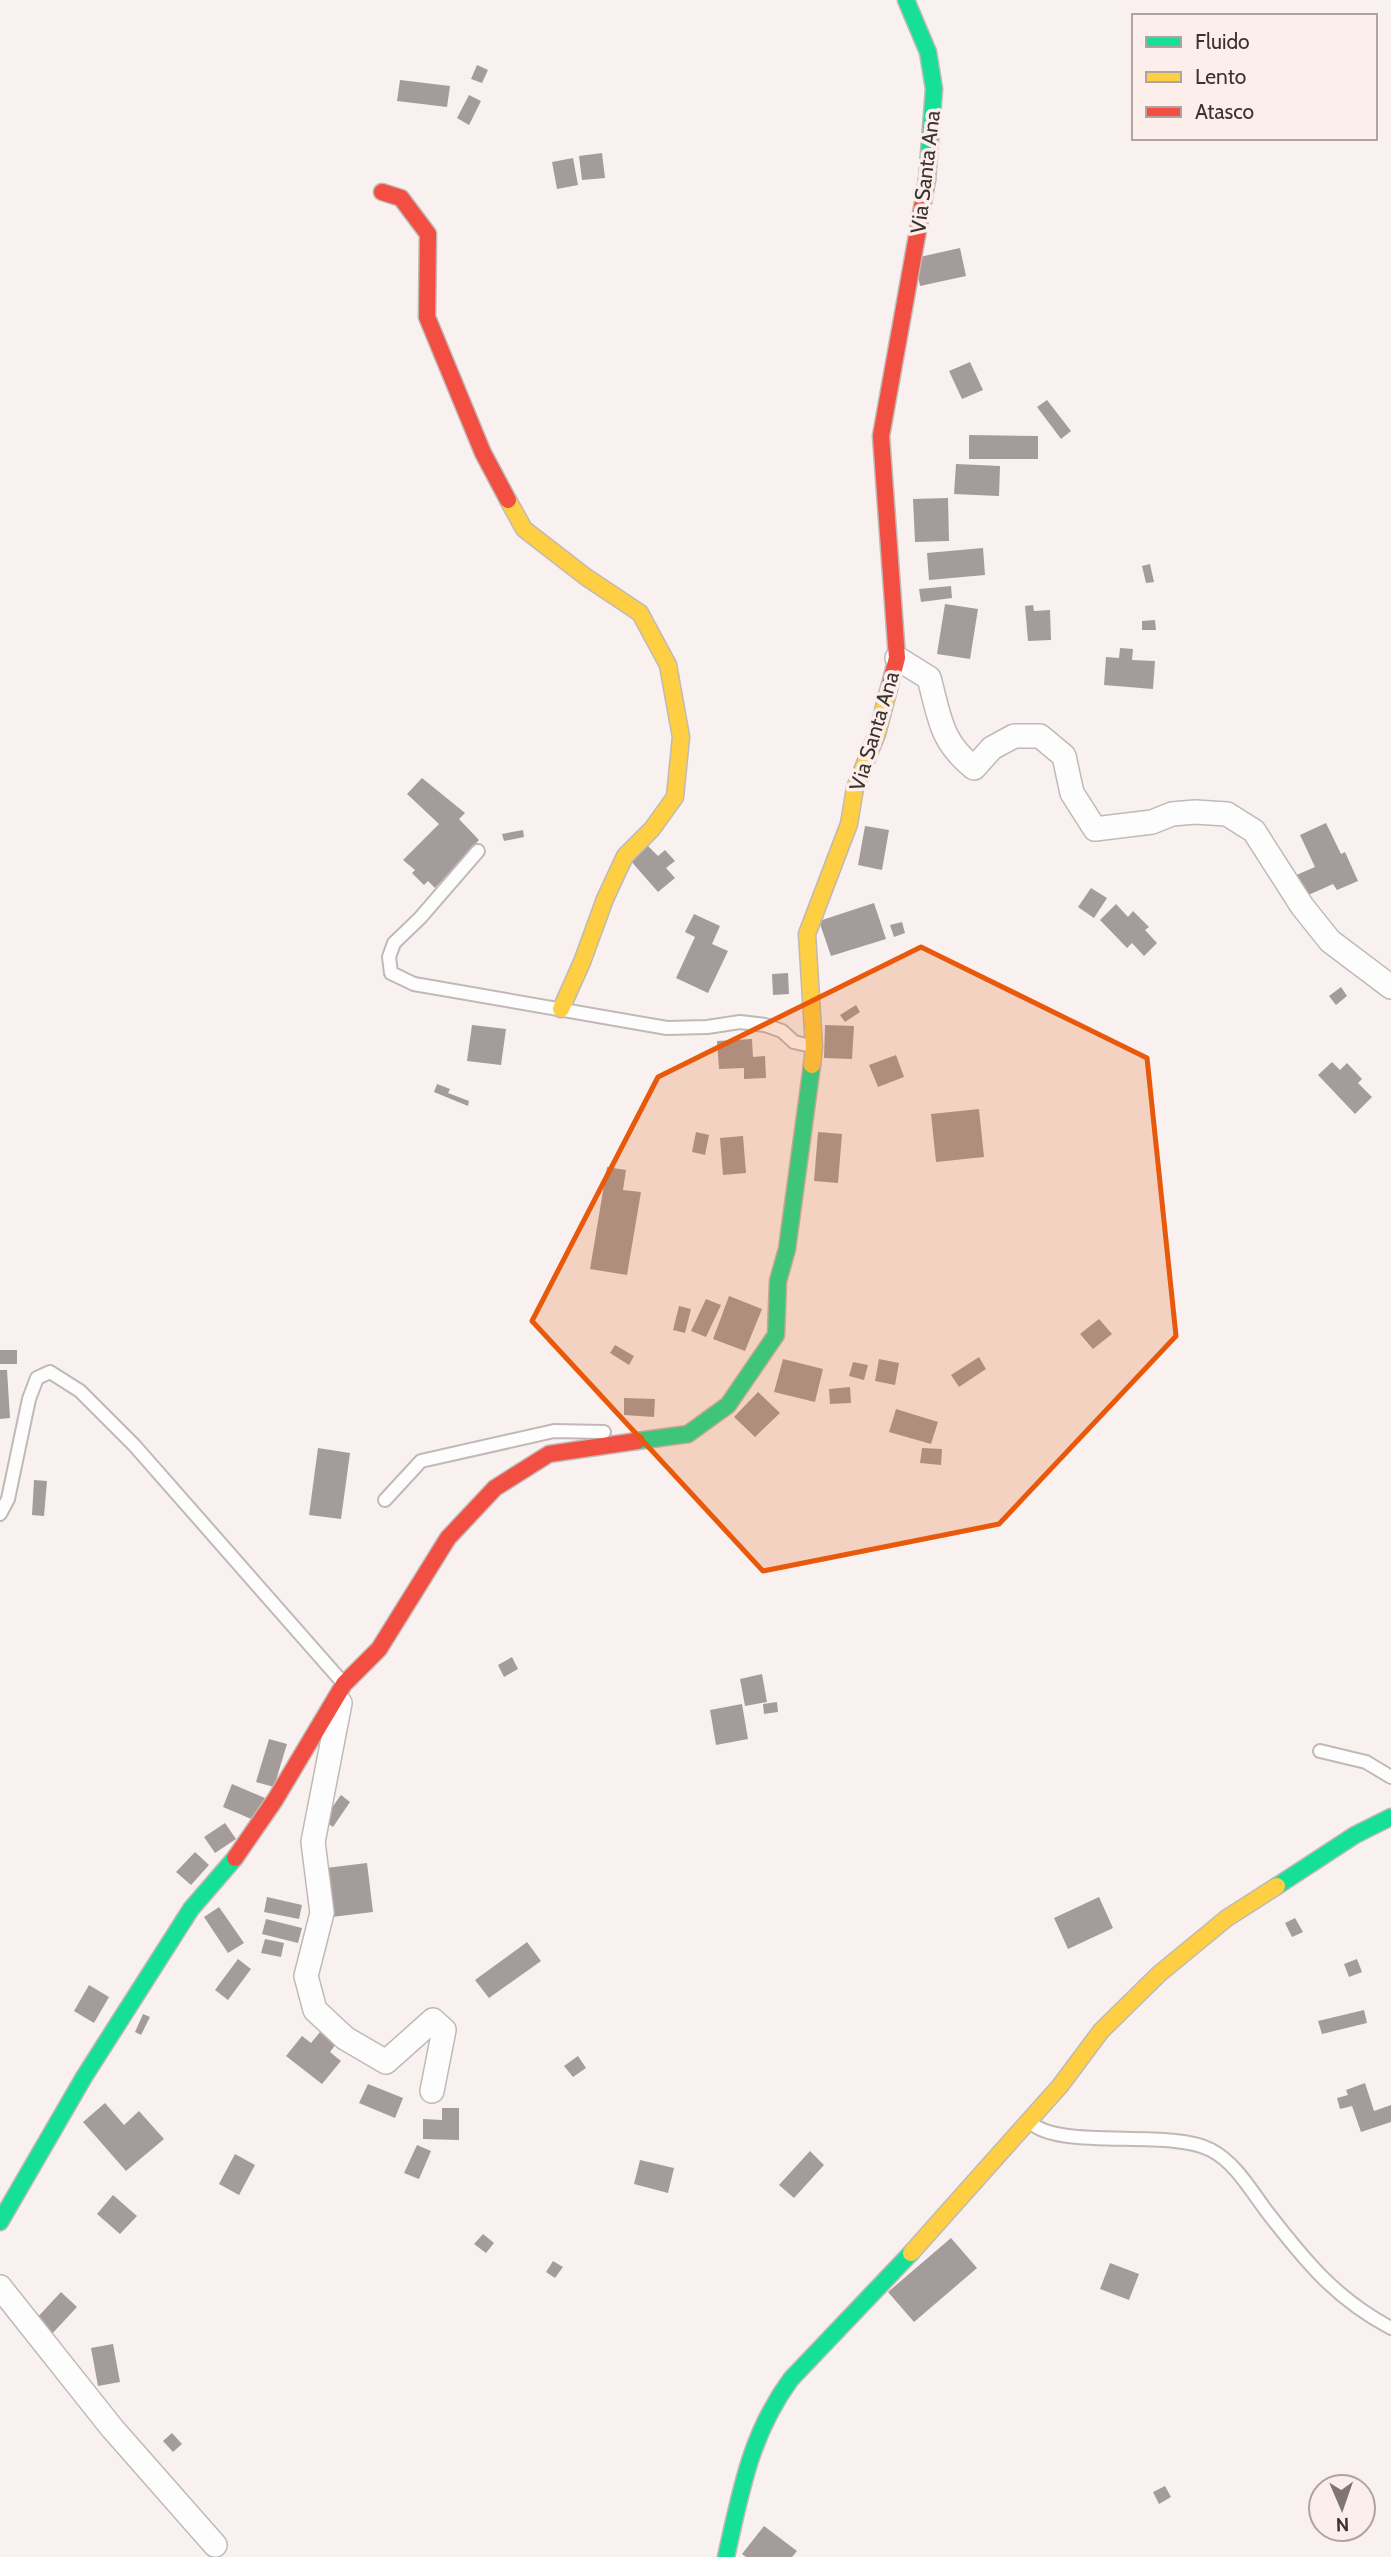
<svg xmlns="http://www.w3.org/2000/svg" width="1391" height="2557" font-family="Cabin,sans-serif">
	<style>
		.building { fill: #a39c9a }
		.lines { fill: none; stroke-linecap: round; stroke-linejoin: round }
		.lane-casing { stroke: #c0b9b6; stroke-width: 16 }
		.street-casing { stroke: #c0b9b6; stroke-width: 26 }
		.fast-casing { stroke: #c0b9b6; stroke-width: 19 }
		.slow-casing { stroke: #c0b9b6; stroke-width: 19 }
		.jam-casing { stroke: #c0b9b6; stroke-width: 19 }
		.lane { stroke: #fefdfd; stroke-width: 12 }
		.street { stroke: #fefdfd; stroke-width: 23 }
		.fast { stroke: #16e098; stroke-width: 16 }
		.slow { stroke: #ffcf43; stroke-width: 16 }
		.jam { stroke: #f24e42; stroke-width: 16 }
		.marked { fill: #e8590c; fill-opacity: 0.2; stroke: #e8590c; stroke-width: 5; stroke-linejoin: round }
		.labels { text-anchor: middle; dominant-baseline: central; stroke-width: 7; stroke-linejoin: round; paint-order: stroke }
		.street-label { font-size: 21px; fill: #3b3330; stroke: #fcefeb }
	</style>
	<rect width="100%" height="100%" fill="#f8f1ef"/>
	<path class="building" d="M477,65L488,70L482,83L471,79Z
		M400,80L450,86L447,107L397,101Z
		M469,95L481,101L469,125L457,118Z
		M602,153L605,178L582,180L579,156Z
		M573,158L578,185L557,189L552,162Z
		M960,248L966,276L920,286L915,258Z
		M970,362L983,390L962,399L949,371Z
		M1047,400L1071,431L1061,439L1037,407Z
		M969,435L1038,436V459H969Z
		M956,464L1000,466L999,496L954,494Z
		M948,498L949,541L915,542L913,499Z
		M983,548L985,575L929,580L927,553Z
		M1150,564L1154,582L1146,583L1142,566Z
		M951,586L952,598L921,602L919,589Z
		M945,604L978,609L970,659L937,654Z
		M1033,605L1034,611L1050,610L1051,640L1028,641L1025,606Z
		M1155,620L1156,630H1142V621Z
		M1120,648L1133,649L1132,660L1155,661L1153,689L1104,685L1106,657L1119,658Z
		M422,778L465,813L459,819L479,840L435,888L428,881L424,885L412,873L415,870L403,860L439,824L407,794Z
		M1326,823L1341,854L1345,852L1358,881L1337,890L1333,884L1304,897L1294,876L1315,867L1300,835Z
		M865,826L889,830L882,870L858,865Z
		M523,830L524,837L504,841L502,834Z
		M648,846L658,856L665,850L675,861L666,868L675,878L658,892L630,860Z
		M1091,888L1107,898L1094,918L1078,907Z
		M874,903L886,939L831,956L819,921Z
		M1116,904L1128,917L1133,911L1149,927L1145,930L1157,943L1144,956L1132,943L1127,948L1100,920Z
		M694,914L720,926L712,944L728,951L708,993L676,978L695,937L685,932Z
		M902,922L905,933L894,937L890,925Z
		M788,973L789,994L773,995L772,974Z
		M1341,987L1347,996L1336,1005L1329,996Z
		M856,1005L860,1012L845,1022L840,1015Z
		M472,1025L506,1029L501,1065L467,1061Z
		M825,1025L854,1026L852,1059L824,1058Z
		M752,1039L753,1057L765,1056L766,1078L744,1079V1068L719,1069L717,1041Z
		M896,1055L904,1077L878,1087L869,1065Z
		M1332,1062L1340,1070L1347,1063L1362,1079L1358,1083L1372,1097L1355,1114L1318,1075Z
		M437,1084L450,1089L448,1093L469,1101L468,1106L434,1092Z
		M979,1109L984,1157L936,1162L931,1114Z
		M696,1132L709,1135L705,1155L692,1152Z
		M818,1132L842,1134L838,1183L814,1181Z
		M743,1136L746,1173L723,1175L720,1138Z
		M607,1167L626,1170L623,1190L641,1192L627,1275L590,1269Z
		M729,1296L762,1309L745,1351L713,1339Z
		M706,1299L721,1305L706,1337L691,1331Z
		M679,1306L691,1309L685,1333L673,1330Z
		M1099,1319L1112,1334L1093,1349L1080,1334Z
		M615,1345L634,1356L629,1365L610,1353Z
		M0,1350H17V1364H0Z
		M979,1357L986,1369L959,1387L951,1375Z
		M783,1359L823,1369L815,1402L774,1392Z
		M879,1359L899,1363L895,1385L875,1381Z
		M853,1362L868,1365L864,1380L849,1376Z
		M0,1370H7L10,1418L0,1419Z
		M850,1387L851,1403L830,1404L829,1389Z
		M758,1392L780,1413L755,1437L734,1417Z
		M624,1398L655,1399L654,1417L624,1415Z
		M896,1409L938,1422L931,1444L889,1432Z
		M318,1448L350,1453L341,1519L309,1515Z
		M922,1448L942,1449L941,1465L920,1463Z
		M34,1480L47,1481L44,1516L32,1515Z
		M512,1657L518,1669L504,1677L498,1665Z
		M762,1674L767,1702L745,1706L740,1679Z
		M777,1702L778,1712L764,1714L763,1704Z
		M742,1704L748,1739L716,1745L710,1710Z
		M269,1739L287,1744L274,1787L256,1782Z
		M232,1784L265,1798L256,1821L223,1807Z
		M341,1795L350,1802L333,1827L323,1820Z
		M225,1823L236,1839L215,1853L204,1837Z
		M195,1852L209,1865L191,1885L176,1872Z
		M367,1863L373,1912L332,1917L326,1868Z
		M267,1897L302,1905L299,1919L264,1912Z
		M1099,1897L1113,1928L1068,1949L1054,1918Z
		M219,1907L244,1943L228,1953L204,1917Z
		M1295,1918L1303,1932L1292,1937L1285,1923Z
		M266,1919L302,1928L298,1943L262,1934Z
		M265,1939L284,1943L281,1957L261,1953Z
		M527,1942L541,1961L489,1998L475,1980Z
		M238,1959L251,1969L228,2000L215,1990Z
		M1357,1959L1362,1972L1349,1977L1344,1964Z
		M89,1985L109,1997L94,2023L74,2011Z
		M1364,2010L1367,2023L1322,2034L1318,2021Z
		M143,2014L150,2017L141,2035L135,2032Z
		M320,2032L336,2044L330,2052L341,2061L322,2084L286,2056L302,2036L311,2043Z
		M578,2056L586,2068L573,2077L564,2066Z
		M1365,2083L1374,2111L1391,2105V2122L1361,2132L1352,2106L1340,2109L1337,2098L1348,2095L1346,2090Z
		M368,2084L403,2098L395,2118L359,2103Z
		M105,2103L124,2125L139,2111L164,2139L126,2171L83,2122Z
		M442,2108H459V2140L423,2139V2119L442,2120Z
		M417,2145L431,2151L419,2179L404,2173Z
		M810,2151L824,2165L794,2198L779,2185Z
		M235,2154L255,2165L239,2195L219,2184Z
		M640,2160L674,2168L668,2193L634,2184Z
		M113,2195L137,2216L120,2234L97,2214Z
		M483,2234L494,2243L486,2253L474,2244Z
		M951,2238L977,2268L914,2322L888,2292Z
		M553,2261L563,2267L555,2278L546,2272Z
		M1110,2263L1139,2274L1129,2300L1100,2289Z
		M61,2292L77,2307L50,2336L34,2321Z
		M113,2344L120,2382L98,2386L91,2348Z
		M172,2433L182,2444L173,2452L163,2441Z
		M1165,2486L1171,2497L1159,2504L1153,2492Z
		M764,2526L797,2551L792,2557H746L742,2554Z"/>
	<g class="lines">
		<g class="lane-casing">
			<path id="lane" d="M478,851L420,918L394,943L389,957L391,973L414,984L667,1028L707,1027L740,1022L765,1025L782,1031L794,1042L811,1046
				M385,1500L421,1461L554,1431L604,1432
				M0,1514L8,1499L29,1399L37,1378L50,1372L80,1391L134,1445L344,1684
				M1320,1751L1366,1762L1391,1777
				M1030,2122C1059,2151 1170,2128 1211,2150C1236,2163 1251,2191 1268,2213C1305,2261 1336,2299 1391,2328"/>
		</g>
		<g class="street-casing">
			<path id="street" d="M897,658L929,678C940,718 940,741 974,768L992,748L1014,736H1040L1064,756L1072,793L1095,829L1152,822L1172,814L1195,812L1227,814L1254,831L1302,906L1330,941L1391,987
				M340,1703L313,1842L322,1913L306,1976L315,2010L345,2038L386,2062L433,2020L444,2030L432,2091
				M0,2287L112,2428L215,2545"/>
		</g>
		<g class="fast-casing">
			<path id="fast" d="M906,0L928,52L934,89L927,180
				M637,1441L688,1434L728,1405L776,1335L778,1281L787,1249L812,1065
				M1277,1886L1355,1835L1391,1817
				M0,2222L84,2077L191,1909L235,1858
				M726,2557C741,2491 750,2435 791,2379L911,2253"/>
		</g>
		<g class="slow-casing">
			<path id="slow" d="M508,500L524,529L586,577L640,613L668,665L681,737L675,797L652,829L625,856L605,899L582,962L561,1009
				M812,1065L814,1047L807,934L849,824L855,788L877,734L888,692
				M911,2253L1060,2086L1101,2031L1159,1974L1227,1918L1277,1886"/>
		</g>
		<g class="jam-casing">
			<path id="jam" d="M382,192L401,198L428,234L427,317L483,453L508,500
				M888,692L897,658L881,436L927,180
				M235,1858L275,1800L344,1684L379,1649L448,1538L495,1488L549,1454L637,1441"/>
		</g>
		<use href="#lane" class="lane"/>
		<use href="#street" class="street"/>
		<use href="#fast" class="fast"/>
		<use href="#slow" class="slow"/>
		<use href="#jam" class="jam"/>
	</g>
	<path class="marked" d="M921,947L1147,1058L1176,1336L999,1524L763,1571L532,1321L658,1077Z"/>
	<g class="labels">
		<g class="street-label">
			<text transform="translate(925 172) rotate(-83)">Via Santa Ana</text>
			<text transform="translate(874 731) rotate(-73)">Via Santa Ana</text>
		</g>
	</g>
	<rect x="1132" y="14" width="245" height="126" fill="#fcefeb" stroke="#afa4a0" stroke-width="2"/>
	<rect x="1146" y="37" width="35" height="10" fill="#16e098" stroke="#afa4a0" stroke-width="2"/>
	<text x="1195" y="49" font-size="21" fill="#3b3330">Fluido</text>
	<rect x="1146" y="72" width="35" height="10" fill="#ffcf43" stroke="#afa4a0" stroke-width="2"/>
	<text x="1195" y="84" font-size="21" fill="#3b3330">Lento</text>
	<rect x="1146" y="107" width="35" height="10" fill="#f24e42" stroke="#afa4a0" stroke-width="2"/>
	<text x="1195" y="119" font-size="21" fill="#3b3330">Atasco</text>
	<g transform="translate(1342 2508) rotate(178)"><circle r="33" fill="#fcefeb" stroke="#afa4a0" stroke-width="2"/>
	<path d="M0-5L12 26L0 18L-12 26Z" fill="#7d7673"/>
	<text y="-10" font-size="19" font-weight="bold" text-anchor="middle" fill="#3b3330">N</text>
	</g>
</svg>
